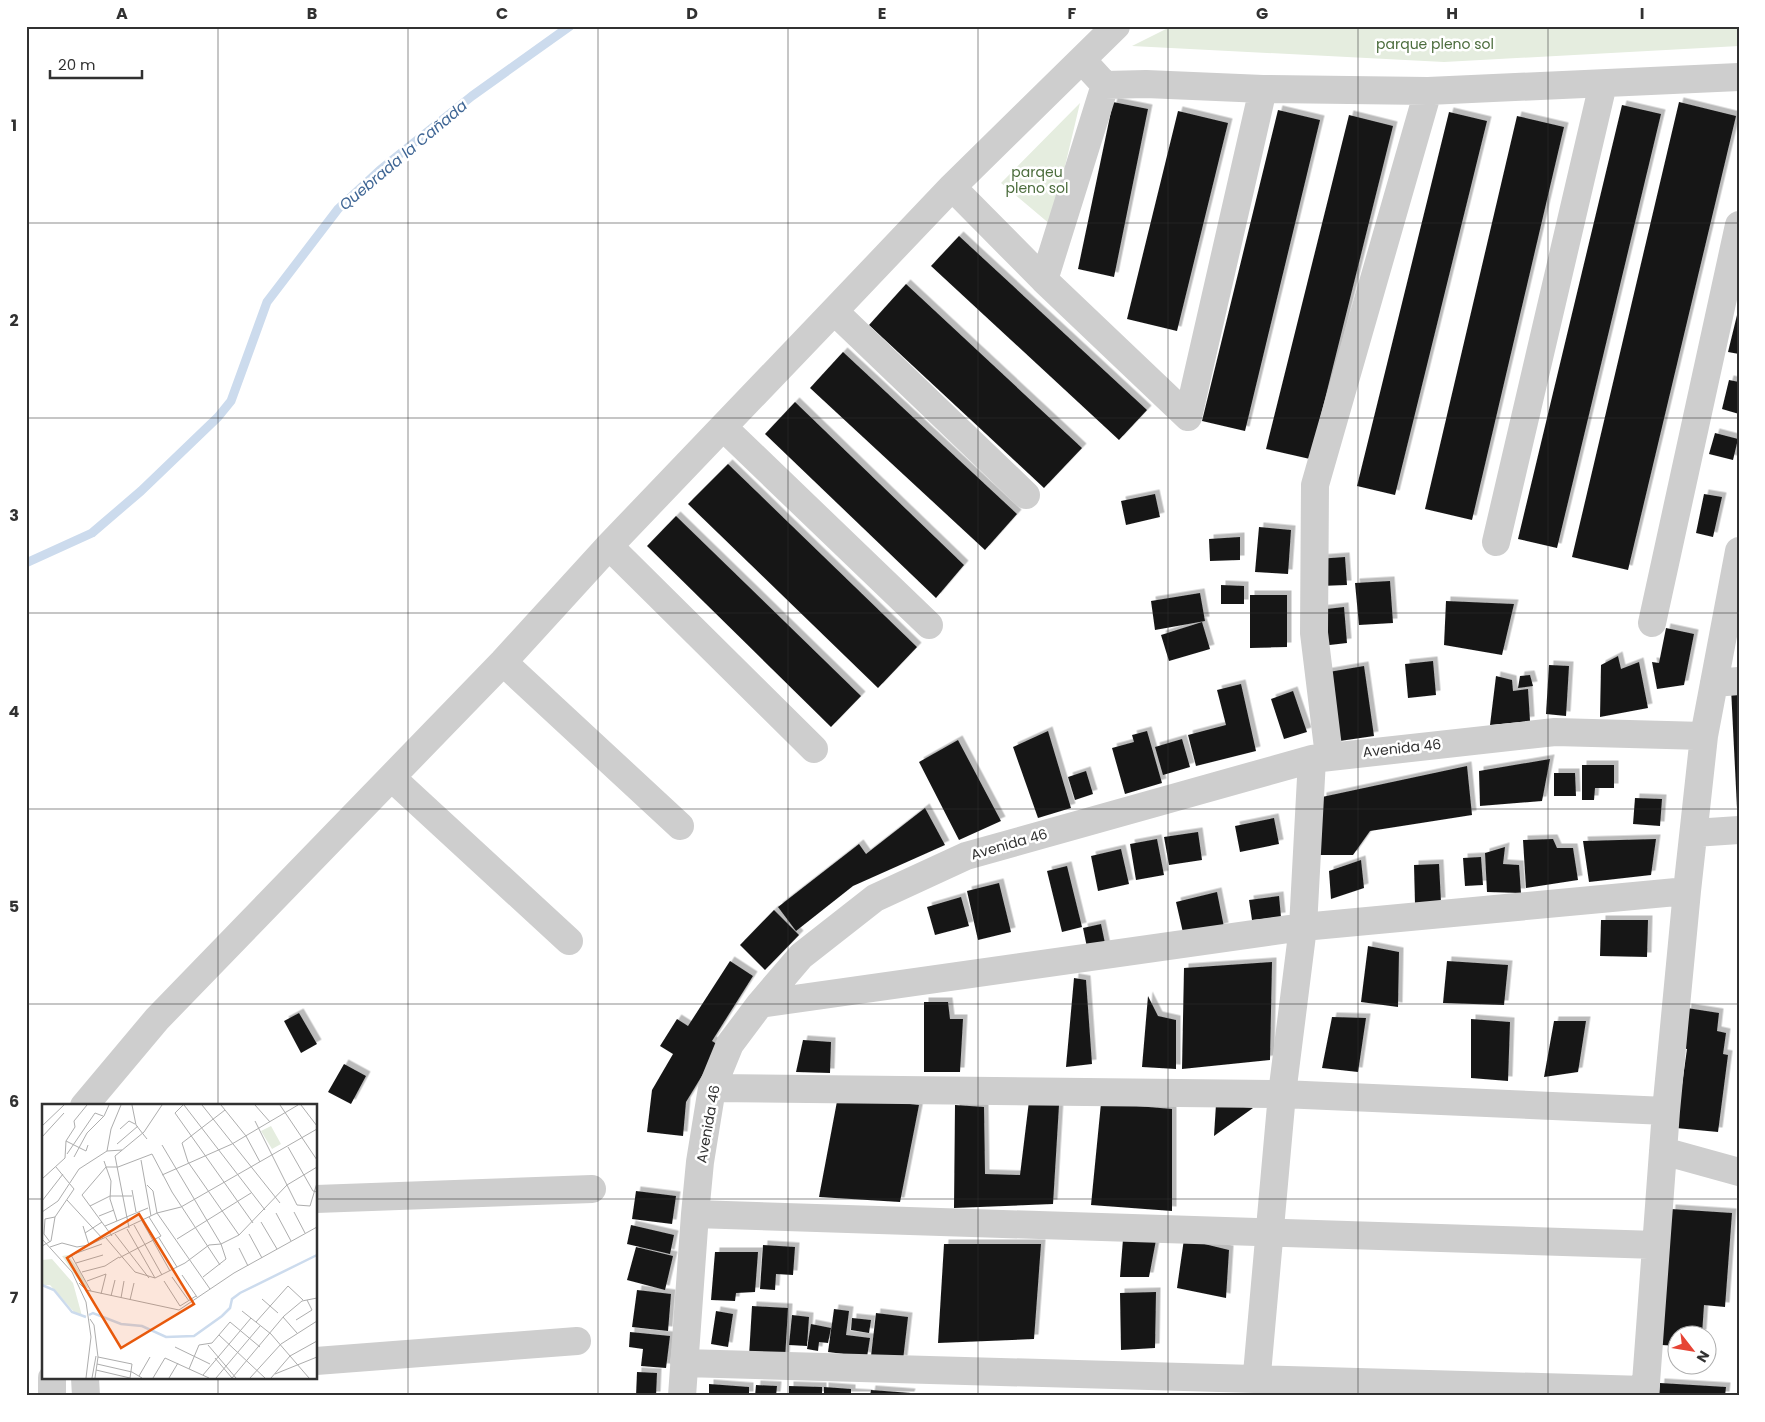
<svg xmlns="http://www.w3.org/2000/svg" width="1765" height="1422" font-family="Poppins,sans-serif">
	<style>
		.green { fill: #e5eddf }
		.lines { fill: none; stroke-linecap: round; stroke-linejoin: round }
		.stream { stroke: #ccdbed; stroke-width: 9 }
		.building { fill: #181818; filter: url(#shadow) }
		.minor { stroke: #cecece; stroke-width: 28 }
		.grid { fill: none; stroke: #313131; stroke-width: 1; stroke-opacity: 0.55 }
		.labels { text-anchor: middle; dominant-baseline: central; stroke-width: 5; stroke-linejoin: round; paint-order: stroke }
		.park-label { font-size: 14px; fill: #4c6d3d; stroke: #fff }
		.street-label { font-size: 14px; fill: #313131; stroke: #fff }
		.water-label { font-size: 15px; font-style: italic; fill: #3e6594; stroke: #fff }
		.inset-river { fill: none; stroke: #ccdbed; stroke-width: 2.5 }
		.inset-road { fill: none; stroke: #adadad; stroke-width: 1 }
		.view { fill: #e8590c; fill-opacity: 0.15; stroke: #e8590c; stroke-width: 2.5 }
		.inset-edge { fill: none; stroke: #313131; stroke-width: 2.5 }
		.neatline { fill: none; stroke: #313131; stroke-width: 2 }
		.grid-label { font-size: 16px; text-anchor: middle; font-weight: bold; fill: #313131 }
	</style>
	<defs>
		<filter id="shadow"><feDropShadow dx="4.5" dy="-4.5" stdDeviation="0" flood-color="#0004"/></filter>
	</defs>
	<rect width="100%" height="100%" fill="#fff"/>
	<path class="green" d="M1172,26H1739V46L1444,62L1132,46Z
		M1080,103L1051,225L1001,183Z"/>
	<g class="lines">
		<path class="stream" d="M26,563L92,533L141,491L218,417L231,401L267,302L338,209L380,170L472,96L570,26"/>
	</g>
	<path class="building" d="M1113,102L1148,109L1114,277L1078,269Z
		M1679,102L1736,116L1628,570L1572,557Z
		M1622,105L1661,114L1557,548L1518,539Z
		M1278,110L1320,120L1245,431L1202,421Z
		M1178,111L1228,123L1177,331L1127,319Z
		M1449,112L1487,121L1395,495L1357,486Z
		M1349,115L1393,126L1310,459L1266,449Z
		M1517,116L1564,127L1472,520L1425,509Z
		M959,236L1147,410L1119,440L931,266Z
		M906,284L1082,448L1044,488L869,325Z
		M1738,311H1739V354L1728,352Z
		M843,352L1017,514L985,550L810,388Z
		M1729,380L1739,382V414L1722,409Z
		M795,402L964,565L936,598L765,434Z
		M1715,433L1738,439L1733,460L1709,454Z
		M728,464L917,647L878,688L688,504Z
		M1155,494L1160,517L1126,525L1121,501Z
		M1704,494L1722,497L1713,537L1696,533Z
		M676,516L861,696L831,727L647,546Z
		M1259,527L1291,530L1288,574L1255,572Z
		M1240,537V560L1210,561L1209,539Z
		M1345,557L1347,585L1319,586L1317,559Z
		M1390,581L1393,623L1359,625L1355,583Z
		M1221,585L1244,586V604H1221Z
		M1200,593L1205,621L1155,630L1151,601Z
		M1250,595H1287V647L1250,648Z
		M1446,601L1514,604L1502,655L1444,645Z
		M1344,607L1347,643L1321,646L1318,610Z
		M1202,622L1210,649L1169,661L1161,635Z
		M1666,628L1694,634L1684,685L1657,689L1652,662L1659,663Z
		M1618,656L1621,669L1639,662L1648,708L1600,717L1601,665Z
		M1433,661L1436,695L1408,698L1405,664Z
		M1549,665L1569,666L1566,716L1546,714Z
		M1364,666L1374,736L1333,742L1323,673Z
		M1530,675L1533,686L1518,688L1520,676Z
		M1496,676L1512,680L1513,691L1528,689L1530,721L1490,725Z
		M1241,684L1256,751L1196,766L1188,735L1226,725L1217,690Z
		M1731,688H1739V808H1737Z
		M1293,691L1307,732L1284,739L1271,699Z
		M1048,731L1071,808L1038,818L1013,747Z
		M1147,731L1162,783L1125,794L1112,748L1134,742L1132,735Z
		M1182,739L1190,767L1163,775L1155,747Z
		M958,740L1001,821L959,840L919,762Z
		M1550,759L1542,801L1480,806L1479,771Z
		M1582,765H1614V788H1595L1594,800H1582Z
		M1467,766L1472,815L1370,831L1353,855H1320L1322,797Z
		M1086,771L1093,794L1075,800L1068,777Z
		M1554,773H1575L1576,796H1554Z
		M1635,798L1662,799L1660,826L1633,824Z
		M925,808L945,845L853,886L796,931L778,907L859,844L866,854Z
		M1274,818L1279,844L1240,852L1235,826Z
		M1198,832L1202,860L1169,865L1164,837Z
		M1157,839L1164,875L1136,880L1130,844Z
		M1553,839L1557,848H1573L1578,880L1526,888L1523,840Z
		M1656,839L1651,875L1589,882L1583,841Z
		M1505,847L1503,864L1519,865L1521,893L1487,892L1485,853Z
		M1121,849L1129,884L1098,891L1091,856Z
		M1481,857L1483,885L1465,886L1463,858Z
		M1361,860L1364,888L1331,899L1329,871Z
		M1439,864L1441,902L1415,904L1414,865Z
		M1067,866L1082,927L1062,932L1047,871Z
		M999,883L1011,932L978,940L967,891Z
		M1217,892L1224,927L1184,937L1176,902Z
		M1279,896L1281,917L1252,920L1249,900Z
		M961,897L969,926L935,935L927,907Z
		M774,910L799,935L765,970L740,945Z
		M1601,920H1648L1647,957L1600,956Z
		M1101,924L1107,953L1089,957L1083,928Z
		M1368,946L1399,952L1398,1007L1361,1002Z
		M730,961L753,976L712,1041L720,1046L686,1102L683,1136L647,1132L652,1090L673,1054L660,1046L677,1019L688,1026Z
		M1447,961L1508,965L1504,1005L1443,1003Z
		M1272,962L1270,1060L1182,1069L1184,968Z
		M1074,978L1086,980L1092,1064L1066,1067Z
		M1148,996L1158,1016L1176,1020V1069L1142,1067Z
		M924,1002H948L950,1019H963L960,1072H924Z
		M1687,1008L1719,1013L1717,1031L1726,1033L1723,1054L1728,1055L1718,1132L1676,1128L1687,1049L1681,1048Z
		M299,1013L317,1044L301,1053L284,1021Z
		M1332,1017L1366,1018L1358,1072L1322,1068Z
		M1471,1019L1510,1022L1508,1081L1471,1078Z
		M1554,1021H1586L1578,1072L1544,1077Z
		M803,1040L831,1042L830,1073L796,1072Z
		M344,1064L366,1076L351,1104L328,1092Z
		M838,1096L919,1105L900,1202L819,1197Z
		M1029,1101L1059,1105L1053,1204L954,1208L955,1105L984,1107L985,1174L1020,1175Z
		M1101,1103L1172,1109V1211L1091,1205Z
		M1216,1104L1253,1108L1214,1136Z
		M636,1191L676,1196L672,1224L632,1219Z
		M1671,1209L1732,1213L1725,1307L1704,1305L1702,1334H1678V1346L1662,1345Z
		M631,1225L674,1235L670,1254L627,1244Z
		M1123,1239L1156,1240L1149,1277H1120Z
		M1184,1239L1229,1250L1226,1298L1177,1288Z
		M944,1244H1041L1034,1339L938,1343Z
		M763,1245L795,1247L793,1275L776,1274L775,1290L760,1289Z
		M636,1247L673,1256L665,1290L627,1280Z
		M715,1252H758L755,1292L736,1293L735,1301L711,1300Z
		M637,1290L671,1294L668,1331L632,1327Z
		M1156,1292L1155,1348L1121,1350L1120,1293Z
		M752,1306L788,1308L785,1359L749,1356Z
		M834,1309L849,1311L846,1335L870,1338L867,1357L828,1352Z
		M716,1311L733,1314L728,1347L711,1344Z
		M876,1313L908,1317L903,1360L871,1356Z
		M792,1315L809,1317L807,1346L789,1345Z
		M852,1318L871,1320L869,1333L851,1330Z
		M811,1324L831,1328L828,1343L819,1342L818,1351L807,1349Z
		M630,1332L670,1336L666,1368L641,1366L643,1349L629,1347Z
		M637,1372L657,1373L656,1396H636Z
		M1660,1383L1726,1387L1725,1396H1659Z
		M709,1384L749,1387V1396H709Z
		M756,1385L777,1386L776,1396H755Z
		M789,1386L822,1387V1396H789Z
		M824,1387L851,1389V1393L868,1394V1396H824Z
		M871,1390L911,1393L910,1396H870Z"/>
	<g class="lines">
		<path class="minor" d="M1082,60L1105,85L1146,84L1263,89L1428,91L1739,77
			M952,187L1044,280L1188,417
			M1044,280L1105,85
			M834,311L1026,495
			M1188,417L1263,89
			M723,427L929,625
			M1496,542L1603,84
			M609,546L814,749
			M1652,623L1739,225
			M503,662L680,826
			M1714,683L1739,681
			M1329,756L1314,633L1315,485L1428,91
			M392,778L569,941
			M1694,833L1739,830
			M760,1004L1303,927L1687,891
			M712,1088L1282,1094L1666,1111
			M84,1106L157,1019L503,662L609,546L834,311L952,187L1116,26
			M1663,1151L1739,1172
			M316,1199L592,1189
			M695,1214L1656,1245
			M316,1361L577,1341
			M684,1363L1645,1390
			M52,1378V1396
			M85,1378L86,1396
			M682,1396L695,1214L700,1162L712,1088L730,1044L760,1004L801,956L875,898L966,856L1312,759L1555,732L1704,736
			M1255,1396L1282,1094L1303,927L1312,759
			M1645,1396L1666,1111L1687,891L1704,736L1739,551"/>
	</g>
	<path class="grid" d="M218,26V1106M408,26V1396M598,26V1396M788,26V1396M978,26V1396M1168,26V1396M1358,26V1396M1548,26V1396M26,223H1739M26,418H1739M26,613H1739M26,809H1739M26,1004H1739M26,1199H44M316,1199H1739M218,1378V1396"/>
	<g class="labels">
		<g class="park-label">
			<text x="1435" y="44">parque pleno sol</text>
			<text x="1037" y="172">parqeu<tspan x="1037" dy="16">pleno sol</tspan></text>
		</g>
		<g class="street-label">
			<text transform="translate(1402 748) rotate(-6)">Avenida 46</text>
			<text transform="translate(1009 844) rotate(-16)">Avenida 46</text>
			<text transform="translate(708 1124) rotate(-80)">Avenida 46</text>
		</g>
		<g class="water-label">
			<text transform="translate(403 155) rotate(-40)">Quebrada la Cañada</text>
		</g>
	</g>
	<g transform="translate(42 1104)">
		<rect width="275" height="275" fill="#fff"/>
		<path d="M229,22L239,40L230,45L219,27ZM26,151L38,168L47,185L39,180L20,152ZM10,155L31,179L40,212L33,209L8,181H0V156Z" fill="#e5eddf"/>
		<path class="inset-river" d="M0,181L12,186L30,208L44,213M47,211L51,209L79,220L100,222L124,233L152,232L180,212L188,204L190,195L198,189L275,151"/>
		<path class="inset-road" d="M90,1L94,21L105,35M141,1L133,9L211,119M142,1L223,106M160,1L238,99M179,1L204,32L218,58M213,1L228,18M238,1L275,56M259,1L275,22M183,6L140,39L146,58L197,131M213,17L255,101L268,102L275,79M0,22L22,1M78,25L87,17L93,20M0,33L22,9M24,37L44,47L46,41M75,40L96,22M120,41L179,140L184,155L161,173M246,43L271,87L275,88M65,47L69,25L79,1M25,50L53,9L61,12M32,53L45,29L62,12L67,1M99,56L109,112M62,57L69,77L68,95L75,117M120,71L190,40L256,1M0,75L23,54L24,37L33,23L32,17L45,1M105,81L111,87L115,109L168,185M90,86L94,108M25,96L61,135M0,97L21,70M48,102L68,92H90M0,108L16,97L37,65L65,47L80,46M252,108L263,129M234,109L249,137M57,112L72,106M100,117L128,167M219,118L235,145M92,121L120,171M41,122L47,141M63,122L106,104M87,124L73,52L102,28L120,1M85,125L113,174M43,129L60,118M73,130L107,174M207,130L220,154M70,132L40,91L64,63H76L110,50L130,88L178,161M64,134L93,168L113,174L143,159L167,141L179,140L197,131L245,81L275,63M117,134L135,163M0,135L30,168L44,198L49,233L44,274M135,135L209,89M8,138L2,130L3,115L13,113M0,142L9,137L13,113L32,85L14,63M8,143L20,139L35,143L47,141L115,109L139,103L275,25M197,144L206,162M77,154L119,132L107,113M34,159L61,151M40,168L63,162L77,153M140,171L155,193M130,173L147,197M45,177L64,170M122,177L138,202L154,192M37,179L44,186L137,206L192,169L275,123M49,187L29,151L60,140M59,190L64,170M69,192L73,176M79,194L82,177M220,195L236,209M88,196L92,179M200,207L229,230L267,274M241,213L255,229M48,215L52,221L56,253L53,274M254,216L270,206L265,196M214,218L246,182L261,196M177,231L223,274M166,241L194,274M133,243L168,260M56,253L90,260L88,274M173,254L190,274M55,260L90,268L100,274M147,265L157,241L170,239L188,218L218,243M54,266L88,274M233,270L275,253M161,271L209,214M97,272L108,253M50,274L54,252M111,274L123,254L167,274M127,274L136,259M174,274L218,222M190,274L242,212L260,197L275,194M208,274L239,240L275,217M229,274L248,252L275,237"/>
		<path class="view" d="M97,110L152,200L79,244L25,154Z"/>
		<rect width="275" height="275" class="inset-edge"/>
	</g>
	<rect width="1765" height="1422" fill="none" stroke="#ffffff" stroke-width="55"/>
	<g transform="translate(1692 1350) rotate(121)"><circle r="24" fill="#ffffff" stroke="#adadad"/>
	<path d="M0-4L9 19L0 12L-9 19Z" fill="#e64435"/>
	<text y="-8" font-size="14" font-weight="bold" text-anchor="middle" fill="#313131">N</text>
	</g>
	<path d="M50 70v8h92v-8" fill="none" stroke="#313131" stroke-width="2.5"/>
	<text x="58" y="70" font-size="15" fill="#313131" stroke="#ffffff" stroke-width="4" paint-order="stroke">20 m</text>
	<rect x="28" y="28" width="1710" height="1366" class="neatline"/>
	<g class="grid-label">
		<text x="122" y="19">A</text>
		<text x="312" y="19">B</text>
		<text x="502" y="19">C</text>
		<text x="692" y="19">D</text>
		<text x="882" y="19">E</text>
		<text x="1072" y="19">F</text>
		<text x="1262" y="19">G</text>
		<text x="1452" y="19">H</text>
		<text x="1642" y="19">I</text>
		<text x="14" y="131">1</text>
		<text x="14" y="326">2</text>
		<text x="14" y="521">3</text>
		<text x="14" y="717">4</text>
		<text x="14" y="912">5</text>
		<text x="14" y="1107">6</text>
		<text x="14" y="1303">7</text>
	</g>
</svg>
